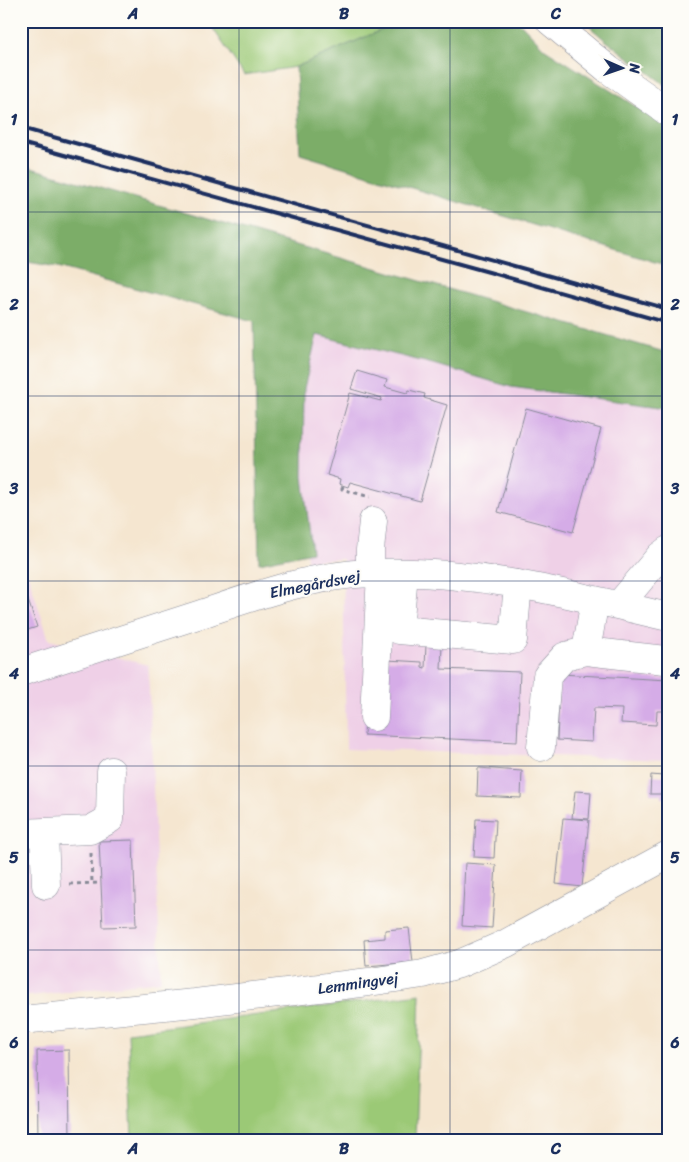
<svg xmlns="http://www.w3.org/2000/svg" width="689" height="1162" font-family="Sriracha,sans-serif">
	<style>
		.built { fill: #efd0e7 }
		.green { fill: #9bc976; stroke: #5b7c6a }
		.forest { fill: #7cad67; stroke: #4c6e62 }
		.building { fill: #d5ace7 }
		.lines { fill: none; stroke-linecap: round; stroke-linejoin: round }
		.minor-casing { stroke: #888a97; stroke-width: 29 }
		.path { stroke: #888a97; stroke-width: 3; stroke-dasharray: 4 4; stroke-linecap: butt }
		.minor { stroke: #fff; stroke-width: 28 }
		.rail { stroke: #1b2f5e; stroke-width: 4 }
		.grid { fill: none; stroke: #1b2f5e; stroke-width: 1; stroke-opacity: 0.55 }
		.labels { text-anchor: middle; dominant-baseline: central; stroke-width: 4; stroke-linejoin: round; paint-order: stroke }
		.street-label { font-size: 16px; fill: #1b2f5e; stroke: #fdfcf7 }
		.neatline { fill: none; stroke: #1b2f5e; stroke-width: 2 }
		.grid-label { font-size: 16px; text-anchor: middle; font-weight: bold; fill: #1b2f5e }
	</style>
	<rect width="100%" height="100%" fill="#fdfcf7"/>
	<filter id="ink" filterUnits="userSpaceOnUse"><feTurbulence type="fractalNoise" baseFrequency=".02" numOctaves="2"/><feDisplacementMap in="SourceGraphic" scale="10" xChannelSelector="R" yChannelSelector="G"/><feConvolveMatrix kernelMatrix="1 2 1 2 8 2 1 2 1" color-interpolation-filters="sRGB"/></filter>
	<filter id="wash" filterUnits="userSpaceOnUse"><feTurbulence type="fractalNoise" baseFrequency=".0096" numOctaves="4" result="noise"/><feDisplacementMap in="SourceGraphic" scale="20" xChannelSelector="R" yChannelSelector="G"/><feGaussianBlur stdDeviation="1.12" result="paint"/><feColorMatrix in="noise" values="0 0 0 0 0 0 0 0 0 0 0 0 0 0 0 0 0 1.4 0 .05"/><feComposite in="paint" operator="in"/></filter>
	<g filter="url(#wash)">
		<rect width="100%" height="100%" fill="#f5e6d0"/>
		<path class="built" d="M317,335L433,364L511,387L668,408V760L346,749L343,559L307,561L303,477L304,388Z
			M21,553L49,640L148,665L161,981L21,997Z"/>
		<path class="green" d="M208,21H396L384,29L296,67L244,75Z
			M420,994L415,1141H132L128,1032Z"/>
		<path class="forest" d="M396,21H518L545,49L668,127V266L300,154L296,67L384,29Z
			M583,21H654L668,35V87L605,40Z
			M21,165L668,353V408L511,387L433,364L317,335L304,388L303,477L312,552L259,563L254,321L58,267L21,261Z"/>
		<g id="blocks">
			<path class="building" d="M357,371L387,380L385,387L407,393L409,390L425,394L424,398L447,405L420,501L350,482L348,487L339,484L340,479L327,475L350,393L381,401L382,398L351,389Z
				M526,408L601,429L573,532L498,512Z
				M21,579L37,627L21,632Z
				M426,644L442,645L441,669L520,672L517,742L364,735L365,717L387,660L422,662V667L425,668Z
				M560,674L668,680V711H657L656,725L621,723L622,709L594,708L592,742L557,740Z
				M663,766H668V798H662V794H650L651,775L663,776Z
				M478,768L522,771L521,798L477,796Z
				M575,791L591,792L589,819L572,818Z
				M563,818L589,820L582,887L556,884Z
				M476,819L496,820L494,858L474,857Z
				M133,840L136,926L103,927L99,841Z
				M465,863L496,865L492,928L462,926Z
				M409,928L413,962L366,966L364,940L385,938V930Z
				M69,1050L70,1141H38L37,1051Z
				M21,1121H25V1134H31L32,1141L21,1140Z"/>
		</g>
	</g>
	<g filter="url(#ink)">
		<use href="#blocks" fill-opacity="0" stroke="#888a97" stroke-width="1"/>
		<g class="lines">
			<g class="minor-casing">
				<path id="minor" d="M550,21L609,70L668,112
					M370,573V550L373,521
					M404,573L399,630L513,640L518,584
					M619,605L660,556L668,550
					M586,651L595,600
					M21,672C81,653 141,633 201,614C255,596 312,575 370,573C471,568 570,594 668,617
					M374,717L381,573
					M541,747L547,676L565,656L586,651L665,660
					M44,832L46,885
					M21,833L90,830L110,819L111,771
					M21,1020L195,1003L369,982L423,974L459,964L505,944L668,855"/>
			</g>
			<path class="path" d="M343,486L342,489L370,497
				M91,853L92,884
				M69,884L101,883"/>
			<use href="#minor" class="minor"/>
			<path class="rail" d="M21,128L668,309
				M21,143L496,274L668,323"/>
		</g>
	</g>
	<path class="grid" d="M239,21V1141M450,21V1141M21,212H668M21,396H668M21,581H668M21,766H668M21,950H668"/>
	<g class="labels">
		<g class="street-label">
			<text transform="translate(315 584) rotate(-11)">Elmegårdsvej</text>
			<text transform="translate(358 983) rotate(-8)">Lemmingvej</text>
		</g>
	</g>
	<rect width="689" height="1162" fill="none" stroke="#fdfcf7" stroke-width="55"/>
	<g transform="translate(622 68) rotate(92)" stroke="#fdfcf7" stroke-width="4" paint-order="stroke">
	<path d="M0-4L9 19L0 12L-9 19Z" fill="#1b2f5e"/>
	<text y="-8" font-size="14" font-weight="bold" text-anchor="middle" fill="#1b2f5e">N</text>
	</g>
	<rect x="28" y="28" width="634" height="1106" class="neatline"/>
	<g class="grid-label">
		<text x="133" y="19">A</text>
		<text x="344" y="19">B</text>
		<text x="556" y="19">C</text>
		<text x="14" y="125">1</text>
		<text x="675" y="125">1</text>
		<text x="14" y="310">2</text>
		<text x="675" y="310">2</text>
		<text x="14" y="494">3</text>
		<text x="675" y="494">3</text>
		<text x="14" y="679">4</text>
		<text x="675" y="679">4</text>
		<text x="14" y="863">5</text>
		<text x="675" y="863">5</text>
		<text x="14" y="1048">6</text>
		<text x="675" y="1048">6</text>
		<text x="133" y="1154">A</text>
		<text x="344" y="1154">B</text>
		<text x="556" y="1154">C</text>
	</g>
</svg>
